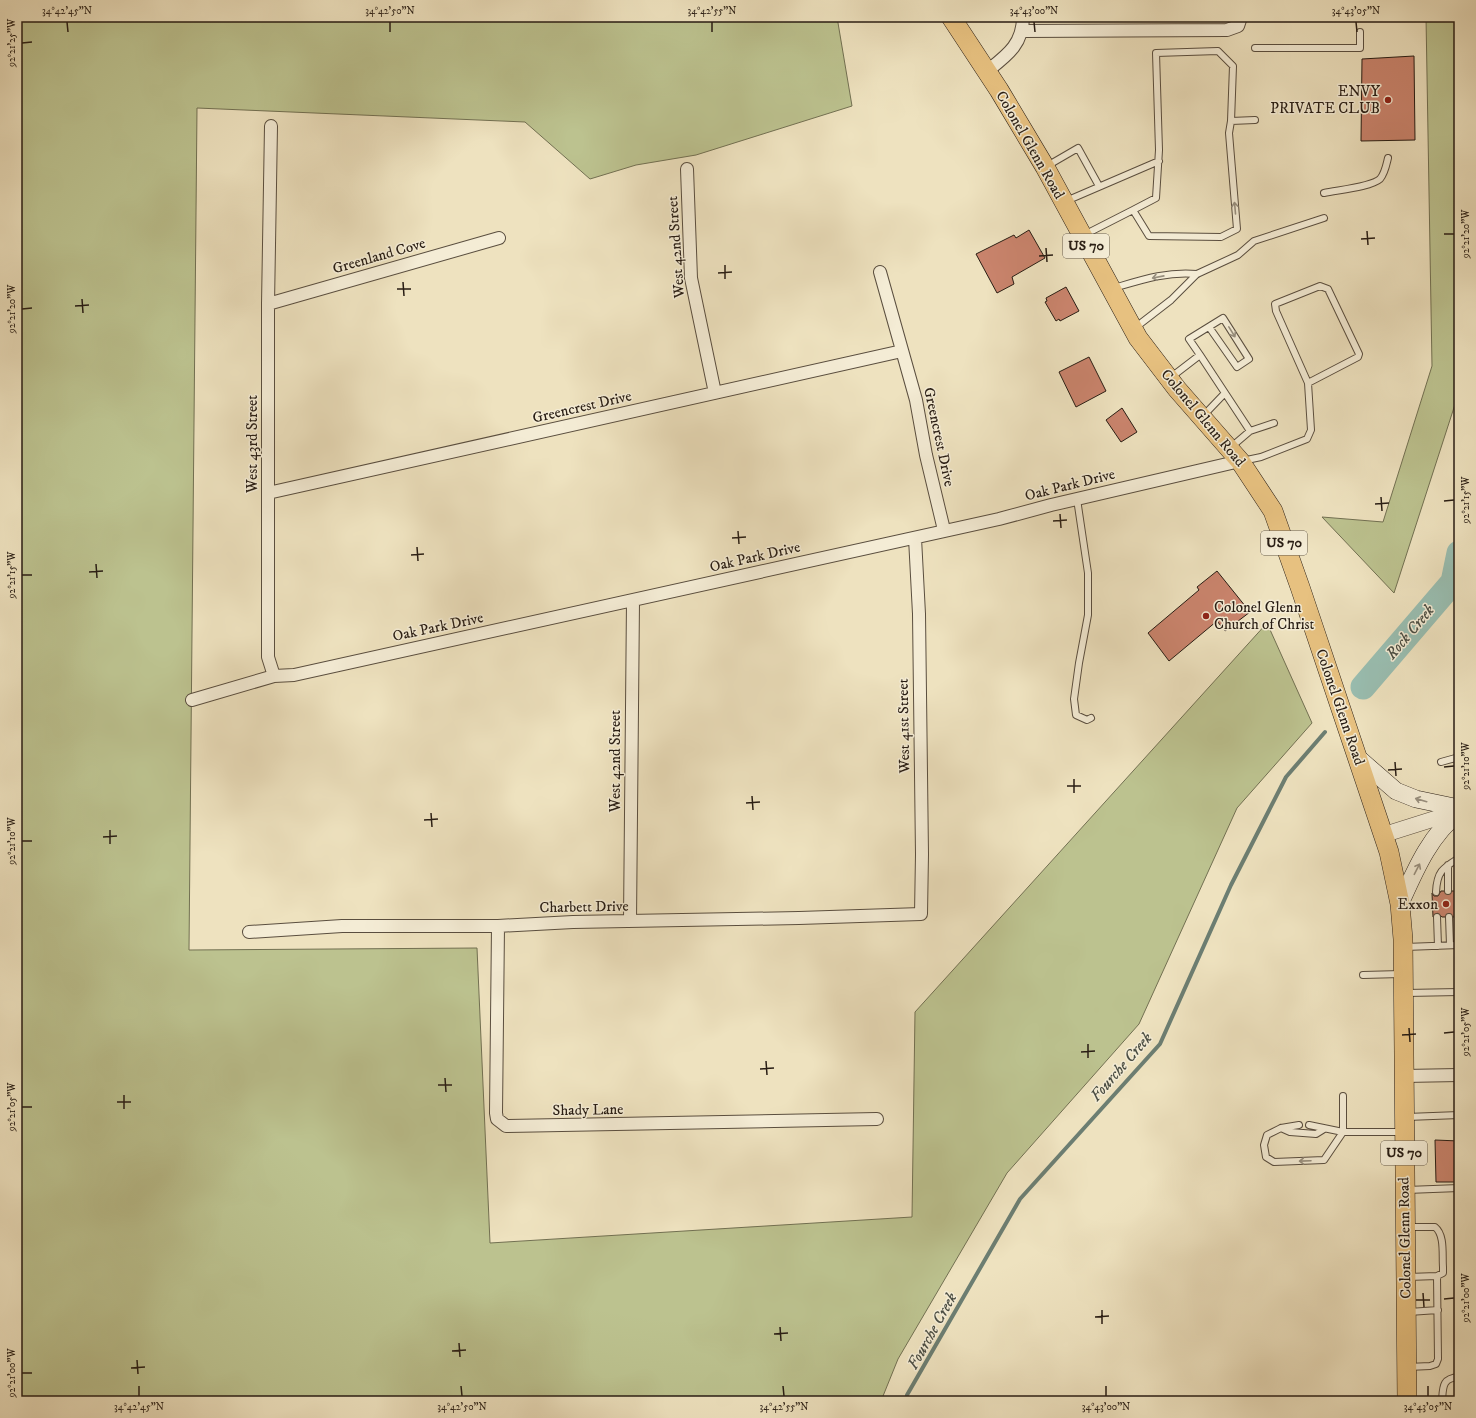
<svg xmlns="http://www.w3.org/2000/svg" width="1476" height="1418" font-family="'IM FELL DW Pica',serif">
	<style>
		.green { fill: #bcc28f; stroke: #727052 }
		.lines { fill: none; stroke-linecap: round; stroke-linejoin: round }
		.stream { stroke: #6c7e72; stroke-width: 4 }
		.river { stroke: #99beb1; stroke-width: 25 }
		.building { fill: #ca846d; stroke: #281d14 }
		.service-casing { stroke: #5a4e3f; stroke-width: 8 }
		.minor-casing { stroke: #5a4e3f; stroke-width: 14 }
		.tertiary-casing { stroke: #5a4e3f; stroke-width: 16 }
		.secondary-casing { stroke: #281d14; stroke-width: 18 }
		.primary-casing { stroke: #281d14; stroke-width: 20 }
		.service { stroke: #f4ecd5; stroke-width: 6 }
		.minor { stroke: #f4ecd5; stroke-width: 12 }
		.tertiary { stroke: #f4ecd5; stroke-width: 15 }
		.secondary { stroke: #f4ecd5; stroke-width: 17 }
		.primary { stroke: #e7c180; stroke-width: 19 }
		.oneway { stroke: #988f7e }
		.ticks { fill: none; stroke: #281d14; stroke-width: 1.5 }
		.poi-dot { fill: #8f2418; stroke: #f4ecd5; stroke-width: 1.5 }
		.labels { text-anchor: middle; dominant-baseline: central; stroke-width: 3; stroke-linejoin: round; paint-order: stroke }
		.shield { fill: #f4ecd5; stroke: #655b4e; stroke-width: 1 }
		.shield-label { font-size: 14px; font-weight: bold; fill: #281d14 }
		.poi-label { font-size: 15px; fill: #281d14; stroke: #f4ecd5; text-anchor: end }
		.street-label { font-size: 15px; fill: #281d14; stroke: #f4ecd5 }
		.water-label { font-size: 16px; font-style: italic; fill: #4a4d43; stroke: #f4ecd5 }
		.neatline { fill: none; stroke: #281d14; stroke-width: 1.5 }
		.ticks-label { font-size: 10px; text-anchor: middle; fill: #281d14 }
	</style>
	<rect width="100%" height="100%" fill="#eee2bf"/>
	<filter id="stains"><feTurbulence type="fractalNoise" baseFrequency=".005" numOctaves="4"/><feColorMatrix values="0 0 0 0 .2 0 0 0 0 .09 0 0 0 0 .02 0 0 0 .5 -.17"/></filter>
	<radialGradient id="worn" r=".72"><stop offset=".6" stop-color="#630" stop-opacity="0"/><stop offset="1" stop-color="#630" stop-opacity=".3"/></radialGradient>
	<path class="green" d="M17,17H837L852,106L696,155L636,165L590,179L525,122L197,108L189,950L477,948L490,1243L912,1217L915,1012L1267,623L1312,723L1237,808L1139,1024L1007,1173L898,1359L881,1401H17Z
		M1426,17H1459V392L1394,593L1322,517L1383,522L1432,366Z"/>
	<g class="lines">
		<path class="stream" d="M906,1401L907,1395L1020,1199L1160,1044L1231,885L1286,777L1325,732"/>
		<path class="river" d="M1363,687L1453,582L1459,553"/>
	</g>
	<path class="building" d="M1414,56L1415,140L1361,141L1362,59Z
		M1029,230L1045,258L1012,277L1014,284L997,293L976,254L1014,235L1016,238Z
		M1066,287L1079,311L1060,321L1059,319L1056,321L1045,302L1047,301L1046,298Z
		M1089,357L1106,391L1076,407L1059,372Z
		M1122,408L1137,432L1121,442L1106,420Z
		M1217,571L1250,612L1225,631L1217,621L1169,661L1148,633L1199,590L1197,587Z
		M1441,891H1444L1448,895L1452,891H1459V917H1453L1449,913L1445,917H1442L1437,913L1433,917L1432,893L1434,896H1438Z
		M1435,1140L1459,1141V1182H1436Z"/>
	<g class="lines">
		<g class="service-casing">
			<path id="service" d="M1255,48H1360V32
				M1231,121L1255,120
				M1047,166L1078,148L1099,186
				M1324,193C1337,190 1371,187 1380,179C1385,173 1386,166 1388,158
				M1066,201L1159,161
				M1084,235L1133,210L1149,236L1221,237L1237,229L1229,133L1231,121L1233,66L1218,51L1156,53L1159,150L1156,198L1133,210
				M1114,288C1141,280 1168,271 1197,274
				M1136,327L1171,300L1197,274L1238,255L1254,241L1324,218
				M1200,355L1189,339L1223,318L1249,359L1237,367L1209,327
				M1170,378L1200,355L1250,431L1274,423
				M1203,416L1225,393
				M1230,448L1250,431
				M1242,461L1261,457L1307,439L1311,430L1308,383L1276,311L1275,304L1320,286L1328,289L1359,354L1358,357L1308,383
				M1077,499L1088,573V615L1079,663L1074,699L1076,715L1087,720L1091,718
				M1441,762L1459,757
				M1448,865V891
				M1436,892C1437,871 1443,868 1459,858
				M1437,917L1438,946
				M1449,917L1450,945
				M1405,947L1459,945
				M1363,975L1401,974
				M1406,993L1459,992
				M1407,1117L1459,1115
				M1299,1125L1281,1128L1267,1135L1264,1145L1266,1157L1274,1162L1324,1160L1343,1132V1096
				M1309,1125L1343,1132H1402
				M1281,1128L1290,1132L1316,1134L1324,1129
				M1407,1190L1459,1188
				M1408,1227H1435C1445,1235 1442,1255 1443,1267V1273L1437,1276L1408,1277
				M1409,1312L1438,1310
				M1408,1367L1430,1366L1436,1364L1438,1359L1437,1276
				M1442,1401C1443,1387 1442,1378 1459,1377"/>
		</g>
		<g class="minor-casing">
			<path id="minor" d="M1023,31L1227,30L1238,26L1241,17
				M986,72C1006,56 1023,45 1023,17
				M271,126L268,304V657L274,676
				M687,169L691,278L715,393
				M880,272L916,400L926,455L944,530
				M268,304L499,238
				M268,493L902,351
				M192,700L274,676L294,675L999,519L1051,505L1240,461
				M630,921L633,601
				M498,926L496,1113L497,1119L506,1126L877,1119
				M249,932L342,926H498L573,922L799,918L921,914L922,854L919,614L915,538
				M1404,1076L1459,1075"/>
		</g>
		<g class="tertiary-casing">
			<path id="tertiary" d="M1383,835L1459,811"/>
		</g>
		<g class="secondary-casing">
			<path id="secondary" d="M1357,757L1396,791L1416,799L1459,808
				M1400,904C1414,873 1430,834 1459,813"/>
		</g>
		<g class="primary-casing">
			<path id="primary" d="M951,17L999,90L1045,167L1138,338L1177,389L1240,461L1273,511L1300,587L1389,852L1400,904L1403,939L1407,1401"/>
		</g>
		<use href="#service" class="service"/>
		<use href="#minor" class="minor"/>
		<use href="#tertiary" class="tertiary"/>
		<use href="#secondary" class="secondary"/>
		<use href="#primary" class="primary"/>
	</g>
	<defs><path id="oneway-shaft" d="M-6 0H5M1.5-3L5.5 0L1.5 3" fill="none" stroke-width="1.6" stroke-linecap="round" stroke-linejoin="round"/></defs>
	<g class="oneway">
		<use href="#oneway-shaft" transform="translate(1235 208) rotate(-95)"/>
		<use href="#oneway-shaft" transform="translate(1158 277) rotate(169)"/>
		<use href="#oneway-shaft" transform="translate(1232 332) rotate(58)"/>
		<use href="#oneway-shaft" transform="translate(1421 800) rotate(-164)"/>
		<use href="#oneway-shaft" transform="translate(1417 869) rotate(-63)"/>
		<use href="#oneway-shaft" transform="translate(1305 1161) rotate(178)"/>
	</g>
	<path class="ticks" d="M67,22L68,32M390,22V32M712,22V32M1034,22L1035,32M1356,22L1357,32M22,43L32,42M1367,231L1368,245M1444,234H1454M1361,239L1375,238M1046,248L1047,262M1039,256L1053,255M725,265V279M718,273L732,272M403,282L404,296M397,289H411M82,299L83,313M75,306L89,305M22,309L32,308M1381,497L1382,511M1444,501L1454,500M1375,504L1389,503M1060,514L1061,528M1053,521L1067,520M738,531L739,544M732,538L746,537M417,547L418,561M411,555L424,554M96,564L97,578M89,572L103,571M22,575H32M1395,762L1396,776M1444,767L1454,766M1388,770L1402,769M1074,779V793M1067,786H1081M752,796L753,810M746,803L760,802M431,813L432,827M424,820L438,819M110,830V844M103,837L117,836M22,841H32M1409,1028L1410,1042M1444,1033L1454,1032M1402,1035L1416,1034M1088,1044V1058M1081,1052L1095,1051M766,1061L767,1075M760,1069L774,1068M445,1078L446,1092M438,1085H452M124,1095V1109M117,1102H131M22,1107H32M1423,1293L1424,1307M1444,1299L1454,1298M1416,1300H1430M1102,1310V1324M1095,1317L1109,1316M780,1327L781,1341M774,1334L788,1333M459,1343L460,1357M452,1351L466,1350M137,1360L138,1374M131,1368L145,1367M22,1373H32M139,1386V1396M461,1386L462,1396M783,1386L784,1396M1106,1386V1396M1428,1386V1396"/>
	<g class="poi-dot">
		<circle cx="1388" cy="100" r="4"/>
		<circle cx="1206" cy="616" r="4"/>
		<circle cx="1446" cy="904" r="4"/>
	</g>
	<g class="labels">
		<g class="shield">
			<rect x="1063" y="234" width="46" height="24" rx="3"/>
			<rect x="1261" y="531" width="46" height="24" rx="3"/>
			<rect x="1381" y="1141" width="46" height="24" rx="3"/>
		</g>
		<g class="shield-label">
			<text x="1086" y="246">US 70</text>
			<text x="1284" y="543">US 70</text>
			<text x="1404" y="1153">US 70</text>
		</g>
		<g class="poi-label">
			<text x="1380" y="91">ENVY<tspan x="1380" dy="17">PRIVATE CLUB</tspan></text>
			<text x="1214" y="607" text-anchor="start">Colonel Glenn<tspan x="1214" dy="17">Church of Christ</tspan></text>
			<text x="1438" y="904">Exxon</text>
		</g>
		<g class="street-label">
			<text transform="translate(1030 145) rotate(60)">Colonel Glenn Road</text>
			<text transform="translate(676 247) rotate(-94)">West 42nd Street</text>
			<text transform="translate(379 256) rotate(-16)">Greenland Cove</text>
			<text transform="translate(582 407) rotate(-13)">Greencrest Drive</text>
			<text transform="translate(1203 418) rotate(50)">Colonel Glenn Road</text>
			<text transform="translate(939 437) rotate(78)">Greencrest Drive</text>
			<text transform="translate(252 444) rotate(-90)">West 43rd Street</text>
			<text transform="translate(1070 485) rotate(-14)">Oak Park Drive</text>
			<text transform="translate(755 557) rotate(-13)">Oak Park Drive</text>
			<text transform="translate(438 627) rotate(-12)">Oak Park Drive</text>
			<text transform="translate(1340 707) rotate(71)">Colonel Glenn Road</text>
			<text transform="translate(904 726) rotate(-91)">West 41st Street</text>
			<text transform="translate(615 761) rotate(-90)">West 42nd Street</text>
			<text transform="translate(584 907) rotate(-1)">Charbett Drive</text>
			<text transform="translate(588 1110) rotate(-1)">Shady Lane</text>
			<text transform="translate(1405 1238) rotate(-91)">Colonel Glenn Road</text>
		</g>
		<g class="water-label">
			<text transform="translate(1410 632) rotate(-50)">Rock Creek</text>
			<text transform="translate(1121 1067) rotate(-49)">Fourche Creek</text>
			<text transform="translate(932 1331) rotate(-61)">Fourche Creek</text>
		</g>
	</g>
	<rect width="1476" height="1418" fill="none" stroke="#eee2bf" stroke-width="44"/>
	<rect x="22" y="22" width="1432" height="1374" class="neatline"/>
	<g class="ticks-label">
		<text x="67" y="14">34°42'45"N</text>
		<text x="390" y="14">34°42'50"N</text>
		<text x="712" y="14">34°42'55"N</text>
		<text x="1034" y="14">34°43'00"N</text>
		<text x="1356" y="14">34°43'05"N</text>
		<text transform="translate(11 43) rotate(-90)" y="4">92°21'25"W</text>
		<text transform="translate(1465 234) rotate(-90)" y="4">92°21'20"W</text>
		<text transform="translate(11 309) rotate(-90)" y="4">92°21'20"W</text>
		<text transform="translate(1465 500) rotate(-90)" y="4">92°21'15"W</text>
		<text transform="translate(11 575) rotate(-90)" y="4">92°21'15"W</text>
		<text transform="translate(1465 766) rotate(-90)" y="4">92°21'10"W</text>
		<text transform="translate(11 841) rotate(-90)" y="4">92°21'10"W</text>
		<text transform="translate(1465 1032) rotate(-90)" y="4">92°21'05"W</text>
		<text transform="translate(11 1107) rotate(-90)" y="4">92°21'05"W</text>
		<text transform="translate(1465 1298) rotate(-90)" y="4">92°21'00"W</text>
		<text transform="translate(11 1373) rotate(-90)" y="4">92°21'00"W</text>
		<text x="139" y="1410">34°42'45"N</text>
		<text x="462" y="1410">34°42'50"N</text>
		<text x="784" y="1410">34°42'55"N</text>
		<text x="1106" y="1410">34°43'00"N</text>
		<text x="1428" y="1410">34°43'05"N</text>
	</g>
	<rect width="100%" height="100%" filter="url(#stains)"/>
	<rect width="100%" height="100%" fill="url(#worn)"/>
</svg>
